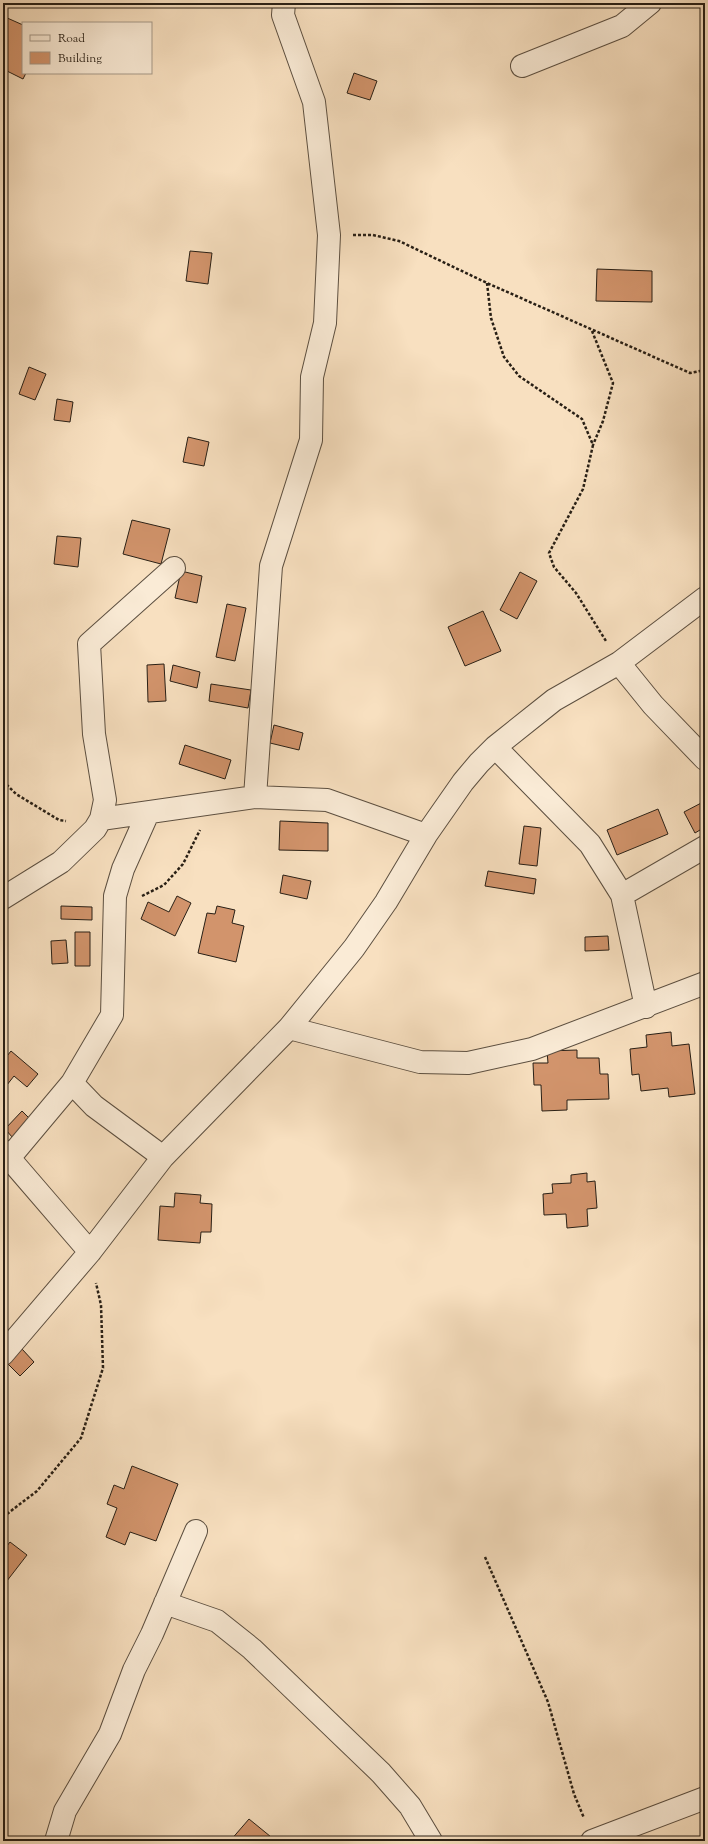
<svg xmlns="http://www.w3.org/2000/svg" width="708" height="1844" font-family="'Sorts Mill Goudy',serif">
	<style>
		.building { fill: #d2946c; stroke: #281f15 }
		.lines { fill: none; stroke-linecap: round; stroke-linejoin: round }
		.street-casing { stroke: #5c4f40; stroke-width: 24 }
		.path { stroke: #281f15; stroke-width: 2.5; stroke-dasharray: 3 2; stroke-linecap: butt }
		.street { stroke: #faebd6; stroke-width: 22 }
	</style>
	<rect width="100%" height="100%" fill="#f8e0c0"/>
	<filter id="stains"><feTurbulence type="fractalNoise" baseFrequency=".005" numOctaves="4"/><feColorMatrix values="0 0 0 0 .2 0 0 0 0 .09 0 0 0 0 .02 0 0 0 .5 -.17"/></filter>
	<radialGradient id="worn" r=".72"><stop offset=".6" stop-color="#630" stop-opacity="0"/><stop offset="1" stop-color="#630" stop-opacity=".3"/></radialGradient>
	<path class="building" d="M5,17L23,25V73H26L23,79L3,69V22Z
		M354,73L377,81L370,100L347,93Z
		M190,251L212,253L208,284L186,281Z
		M597,269L652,271V302L596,301Z
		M29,367L46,374L35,400L19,394Z
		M57,399L73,402L70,422L54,420Z
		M188,437L209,442L204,466L183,462Z
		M132,520L170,529L161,564L123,554Z
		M57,536L81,538L78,567L54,564Z
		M3,552L7,553L3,565Z
		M181,571L202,576L197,603L175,598Z
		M520,572L537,581L517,619L500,610Z
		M227,604L246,608L235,661L216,657Z
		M483,611L501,651L465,666L448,627Z
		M164,664L166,701L148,702L147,665Z
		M173,665L200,672L197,688L170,681Z
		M211,684L251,690L248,708L209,701Z
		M274,725L303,733L299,750L270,743Z
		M185,745L231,760L225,779L179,764Z
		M705,801V827L695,833L684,812Z
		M658,809L668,834L617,855L607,830Z
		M280,821L328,823V851L279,850Z
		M524,826L541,828L537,866L519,864Z
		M488,871L536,879L534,894L485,886Z
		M283,875L311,881L307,899L280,893Z
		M177,896L191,903L175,936L141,919L148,902L169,912Z
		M61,906L92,907V920L61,919Z
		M217,906L235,910L232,923L244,926L236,962L198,953L207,913L215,914Z
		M75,932H90V966H75Z
		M608,936L609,950L585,951V937Z
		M66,940L68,963L52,964L51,941Z
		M671,1032L672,1046L689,1044L695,1094L669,1097L668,1088L641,1091L639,1074L632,1075L630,1049L647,1047L646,1035Z
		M577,1050V1058H599L600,1074H608L609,1099L567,1100V1110L542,1111L541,1085H534L533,1063H548L547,1051Z
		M11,1051L38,1074L27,1087L14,1076L3,1090V1061Z
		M22,1111L30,1119L13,1138L5,1129Z
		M587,1173V1182L595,1181L597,1208L587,1209L588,1226L567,1228L566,1214L544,1215L543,1194L553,1193L552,1184L571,1183V1175Z
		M175,1193L201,1195L200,1203L212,1204L211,1232H201L200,1243L158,1240L160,1206L174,1207Z
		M22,1349L34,1362L20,1376L8,1364Z
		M132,1466L178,1484L156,1541L130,1532L125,1545L106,1537L117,1508L107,1504L114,1485L124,1489Z
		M10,1542L27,1555L3,1586V1551Z
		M249,1819L276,1841H230Z"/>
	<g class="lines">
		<g class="street-casing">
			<path id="street" d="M522,66L622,26L650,3
				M619,663L653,705L705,759
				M495,747L590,844L622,895L646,1007
				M255,797L271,566L311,440L312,377L325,323L329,235L314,102L283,15L284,3
				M101,819L255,797L327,800L426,835
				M622,895L705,847
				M3,898L61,862L95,829L101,819L105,800L94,734L89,644L174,568
				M289,1028L420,1062L468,1063L532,1049L705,983
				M72,1083L94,1106L163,1157
				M3,1151L90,1252
				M10,1157L72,1083L112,1015L115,896L123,869L148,813
				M3,1354L90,1252L163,1157L289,1028L354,948L386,902L426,835L463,782L479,763L495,747L554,700L619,663L705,598
				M165,1603L217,1621L252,1649L381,1773L410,1806L431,1841
				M56,1841L65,1811L110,1734L134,1670L152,1634L196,1531
				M592,1841L705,1798"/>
		</g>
		<path class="path" d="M353,235H373L399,241L487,283L690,373L705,370
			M487,283L491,318L504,357L519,376L582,419L593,445L583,489L549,553L554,567L576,593L606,641
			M592,331L613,383L603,421L593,445
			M3,436L6,440L3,465
			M3,781L16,794L59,820L66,821
			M142,896L164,885L183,864L200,830
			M3,1517L37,1491L81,1438L103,1368L101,1305L96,1283
			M485,1557L548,1702L574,1794L584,1818"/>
		<use href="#street" class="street"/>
	</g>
	<rect width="708" height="1844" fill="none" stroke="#f8e0c0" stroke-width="16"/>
	<rect x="4" y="4" width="700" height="1836" fill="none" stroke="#281f15" stroke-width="2"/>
	<rect x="8" y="8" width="692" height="1828" fill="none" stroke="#281f15"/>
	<rect x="22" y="22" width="130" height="52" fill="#faebd6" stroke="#a69989"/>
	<rect x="30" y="35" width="20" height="6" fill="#faebd6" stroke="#a69989"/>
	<text x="58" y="42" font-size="12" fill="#281f15">Road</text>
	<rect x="30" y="52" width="20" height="12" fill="#d2946c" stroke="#a69989"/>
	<text x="58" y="62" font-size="12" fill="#281f15">Building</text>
	<rect width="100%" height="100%" filter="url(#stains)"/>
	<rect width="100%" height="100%" fill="url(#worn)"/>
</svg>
